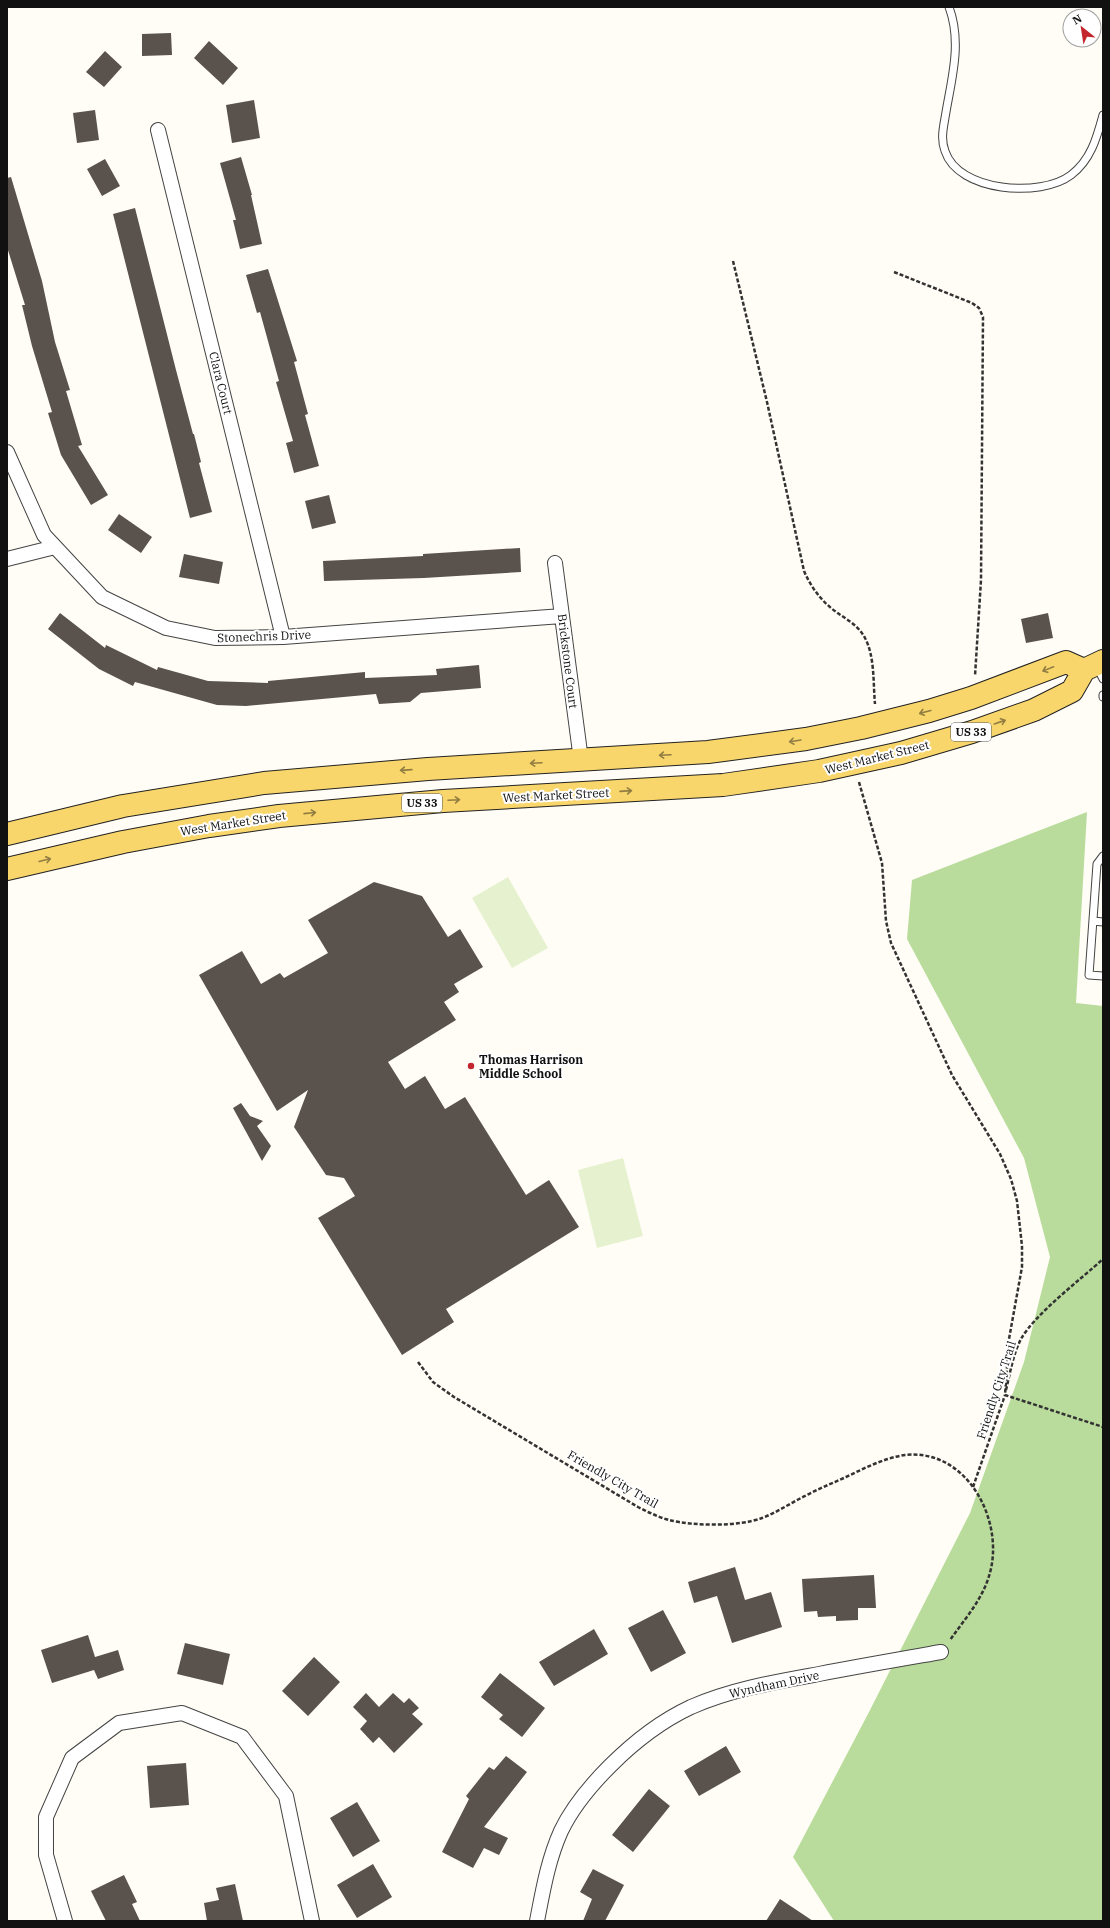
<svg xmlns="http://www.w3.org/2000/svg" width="1110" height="1928" font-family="'IBM Plex Serif',serif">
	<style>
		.forest { fill: #b9dc9c }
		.pitch { fill: #e6f2cf }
		.building { fill: #5a524d }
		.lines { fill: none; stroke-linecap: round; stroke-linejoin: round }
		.service-casing { stroke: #444; stroke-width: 9 }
		.minor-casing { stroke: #444; stroke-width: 16 }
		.primary-casing { stroke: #222; stroke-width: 24 }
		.path { stroke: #333; stroke-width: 2.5; stroke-dasharray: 4 2; stroke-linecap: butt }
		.service { stroke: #fff; stroke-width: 7 }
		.minor { stroke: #fff; stroke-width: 14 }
		.primary { stroke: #f9d66b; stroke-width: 22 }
		.oneway { stroke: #917d42 }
		.poi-dot { fill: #c4262e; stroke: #fff; stroke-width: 1.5 }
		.labels { text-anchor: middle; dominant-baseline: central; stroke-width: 4; stroke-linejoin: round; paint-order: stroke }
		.shield { fill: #fff; stroke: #585858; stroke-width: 1 }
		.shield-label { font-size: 11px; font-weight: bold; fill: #111 }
		.street-label { font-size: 12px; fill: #111; stroke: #fff }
		.poi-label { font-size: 12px; font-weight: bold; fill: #111; stroke: #fff; text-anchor: start }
	</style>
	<rect width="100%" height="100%" fill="#fffdf5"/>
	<path class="forest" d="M1087,812L1076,1003L1103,1006V1921H834L793,1857L869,1712L970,1513L1024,1362L1050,1257L1024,1158L907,939L912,880Z"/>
	<path class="pitch" d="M508,877L548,948L512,968L472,898Z
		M623,1158L643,1236L597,1248L578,1170Z"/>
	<path class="building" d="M171,33L172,55L142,56V34Z
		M209,41L238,68L223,85L194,58Z
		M105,51L122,67L104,87L86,72Z
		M254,100L260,138L232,143L226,105Z
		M95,110L99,140L77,143L73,113Z
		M241,157L252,195H251L262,244L240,249L233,220H236L220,163Z
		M105,159L120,186L102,196L87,169Z
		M11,177L42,281L55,342L70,390L66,391L82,445L78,446L108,495L91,505L61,455L48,413L52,412L32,346L22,305H25L7,247V178Z
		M135,208L176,370L193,434H194L201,462L199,463L212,512L190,518L113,214Z
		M268,269L297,361L294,362L308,414L305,415L319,466L294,473L286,443L293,441L276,382L279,381L260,312L257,313L246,275Z
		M329,495L336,523L312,529L305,501Z
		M119,514L152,537L141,553L108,530Z
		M520,548L521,572L424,578L324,581L323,561L423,556V554Z
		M184,554L223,562L219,584L179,577Z
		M60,613L105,648L106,645L157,670L158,667L208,681L268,683V681L365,672V678L437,675L436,669L479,665L481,688L421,693L410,702L379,704L376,694L246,706L217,705L135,682L133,686L99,669L48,629Z
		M1048,613L1053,638L1026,643L1021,619Z
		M374,882L422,896L448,937L460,929L483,967L454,984L459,992L444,1002L456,1020L388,1062L405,1089L425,1076L445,1109L465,1097L526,1195L549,1180L579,1227L446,1309L454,1322L402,1355L318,1218L355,1196L344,1178L326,1175L294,1127L308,1090L277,1111L199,975L242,951L261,984L280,973L284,978L328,953L308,920Z
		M241,1103L250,1116L263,1121L257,1126L271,1146L262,1161L233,1108Z
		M735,1567L745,1600L771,1592L782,1627L732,1643L717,1596L694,1603L688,1582Z
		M874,1575L876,1608H858V1620L836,1621V1616L818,1617L817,1611L804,1612L802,1579Z
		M663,1610L686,1653L651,1672L628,1628Z
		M594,1629L608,1654L554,1686L539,1662Z
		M88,1635L95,1657L118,1650L124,1670L98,1679L94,1670L52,1683L41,1650Z
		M185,1643L230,1654L223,1685L177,1674Z
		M314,1657L340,1682L308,1716L282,1691Z
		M500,1673L545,1708L522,1737L499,1719L503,1715L481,1697Z
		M366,1693L379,1707L393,1693L404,1703L409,1698L419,1708L412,1714L423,1724L394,1753L379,1737L373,1743L360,1729L367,1721L353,1707Z
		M726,1746L741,1772L699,1796L684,1771Z
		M506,1756L527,1772L484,1827L508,1838L499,1855L484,1848L473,1868L442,1852L469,1799L466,1796L489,1767L494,1770Z
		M186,1763L189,1805L150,1808L147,1766Z
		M649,1789L670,1806L633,1852L612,1835Z
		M357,1802L380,1841L353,1857L330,1818Z
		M373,1864L392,1897L357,1918L337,1885Z
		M593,1869L624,1885L605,1921H583L592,1899L580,1892Z
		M124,1875L137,1902L132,1904L140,1921H106L91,1891Z
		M235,1884L243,1921H207L204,1903L219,1900L216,1888Z
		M780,1899L813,1921H766Z"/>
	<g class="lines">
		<g class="service-casing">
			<path id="service" d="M949,7C962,42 952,77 946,112C944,125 940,138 945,151C958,192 1041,198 1071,175C1091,160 1097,137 1103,115
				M1097,667L1103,679
				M1103,695V697
				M1103,856L1097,864L1089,975L1103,976
				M1093,921L1103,922"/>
		</g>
		<g class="minor-casing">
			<path id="minor" d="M158,130L283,637
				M7,452L44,535L102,597L166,628L215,638L283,637L562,616
				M7,559L55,547
				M555,563L581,760
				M65,1921L46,1855V1817L72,1758L119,1723L182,1713L242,1737L286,1796L312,1921
				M537,1921C543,1890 548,1860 561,1831C573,1806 591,1785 610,1766C633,1743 661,1721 691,1707C732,1689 775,1682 819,1674C860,1666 901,1659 941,1652"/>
		</g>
		<g class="primary-casing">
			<path id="primary" d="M7,834L123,806L264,783L428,769L708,752L806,739L861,728L929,711L971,698L1066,662L1084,670
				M7,869L123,842L209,826L279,816L443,801L723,785L819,771L901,753L972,732L1034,710L1072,691L1084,670L1103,661"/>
		</g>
		<path class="path" d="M733,261L767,402L804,571C810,585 819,598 831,608C843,618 857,623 865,638C875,657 873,683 875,704
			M894,272L972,303L979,308L983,317L981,580L975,676
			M859,782L882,863L886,921L891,943L952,1075L1000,1154L1011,1179L1017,1201L1022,1246V1267L1009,1339L1005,1395L1103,1427
			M418,1362L433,1382L454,1397L638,1507C648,1512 658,1517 669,1520C693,1526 738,1527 762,1518C778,1512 792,1502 807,1495C820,1488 833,1483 846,1477C865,1468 884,1458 905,1455C968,1448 1006,1523 989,1576C982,1600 964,1620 950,1640
			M1006,1390C1010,1374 1013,1354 1021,1339C1035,1314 1080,1280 1103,1259
			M973,1487L1005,1395"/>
		<use href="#service" class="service"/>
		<use href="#minor" class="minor"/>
		<use href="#primary" class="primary"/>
	</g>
	<defs><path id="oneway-shaft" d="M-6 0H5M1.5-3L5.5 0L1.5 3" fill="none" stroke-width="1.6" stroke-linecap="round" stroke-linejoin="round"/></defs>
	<g class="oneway">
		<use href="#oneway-shaft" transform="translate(1048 669) rotate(158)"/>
		<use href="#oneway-shaft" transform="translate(925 712) rotate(165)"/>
		<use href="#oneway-shaft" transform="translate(1000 722) rotate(-19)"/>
		<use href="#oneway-shaft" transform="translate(795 741) rotate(171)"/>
		<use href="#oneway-shaft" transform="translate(665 755) rotate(177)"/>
		<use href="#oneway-shaft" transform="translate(536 763) rotate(177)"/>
		<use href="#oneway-shaft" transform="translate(406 770) rotate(176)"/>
		<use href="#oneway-shaft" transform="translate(626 791) rotate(-4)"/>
		<use href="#oneway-shaft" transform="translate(454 800) rotate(-3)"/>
		<use href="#oneway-shaft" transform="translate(310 813) rotate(-6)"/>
		<use href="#oneway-shaft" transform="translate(45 860) rotate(-14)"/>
	</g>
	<circle class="poi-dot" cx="471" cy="1066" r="4"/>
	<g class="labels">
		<g class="shield">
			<rect x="951" y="723" width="40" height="18" rx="3"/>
			<rect x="402" y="794" width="40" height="18" rx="3"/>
		</g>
		<g class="shield-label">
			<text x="971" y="732">US 33</text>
			<text x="422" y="803">US 33</text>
		</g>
		<g class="street-label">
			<text transform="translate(221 383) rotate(76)">Clara Court</text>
			<text transform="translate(264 636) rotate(-2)">Stonechris Drive</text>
			<text transform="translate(568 661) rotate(83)">Brickstone Court</text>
			<text transform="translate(877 757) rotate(-14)">West Market Street</text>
			<text transform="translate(556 795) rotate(-3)">West Market Street</text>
			<text transform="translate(233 823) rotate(-9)">West Market Street</text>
			<text transform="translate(996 1390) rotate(-72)">Friendly City Trail</text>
			<text transform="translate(613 1479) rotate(30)">Friendly City Trail</text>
			<text transform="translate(774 1684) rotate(-12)">Wyndham Drive</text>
		</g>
		<g class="poi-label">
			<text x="479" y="1059">Thomas Harrison<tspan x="479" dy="14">Middle School</tspan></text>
		</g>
	</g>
	<rect width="1110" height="1928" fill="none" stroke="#111111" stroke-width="16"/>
	<g transform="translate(1082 28) rotate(330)"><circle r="19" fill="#ffffff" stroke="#a0a0a0"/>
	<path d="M0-3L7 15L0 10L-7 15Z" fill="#c4262e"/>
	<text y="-6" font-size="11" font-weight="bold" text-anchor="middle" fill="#111111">N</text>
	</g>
</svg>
